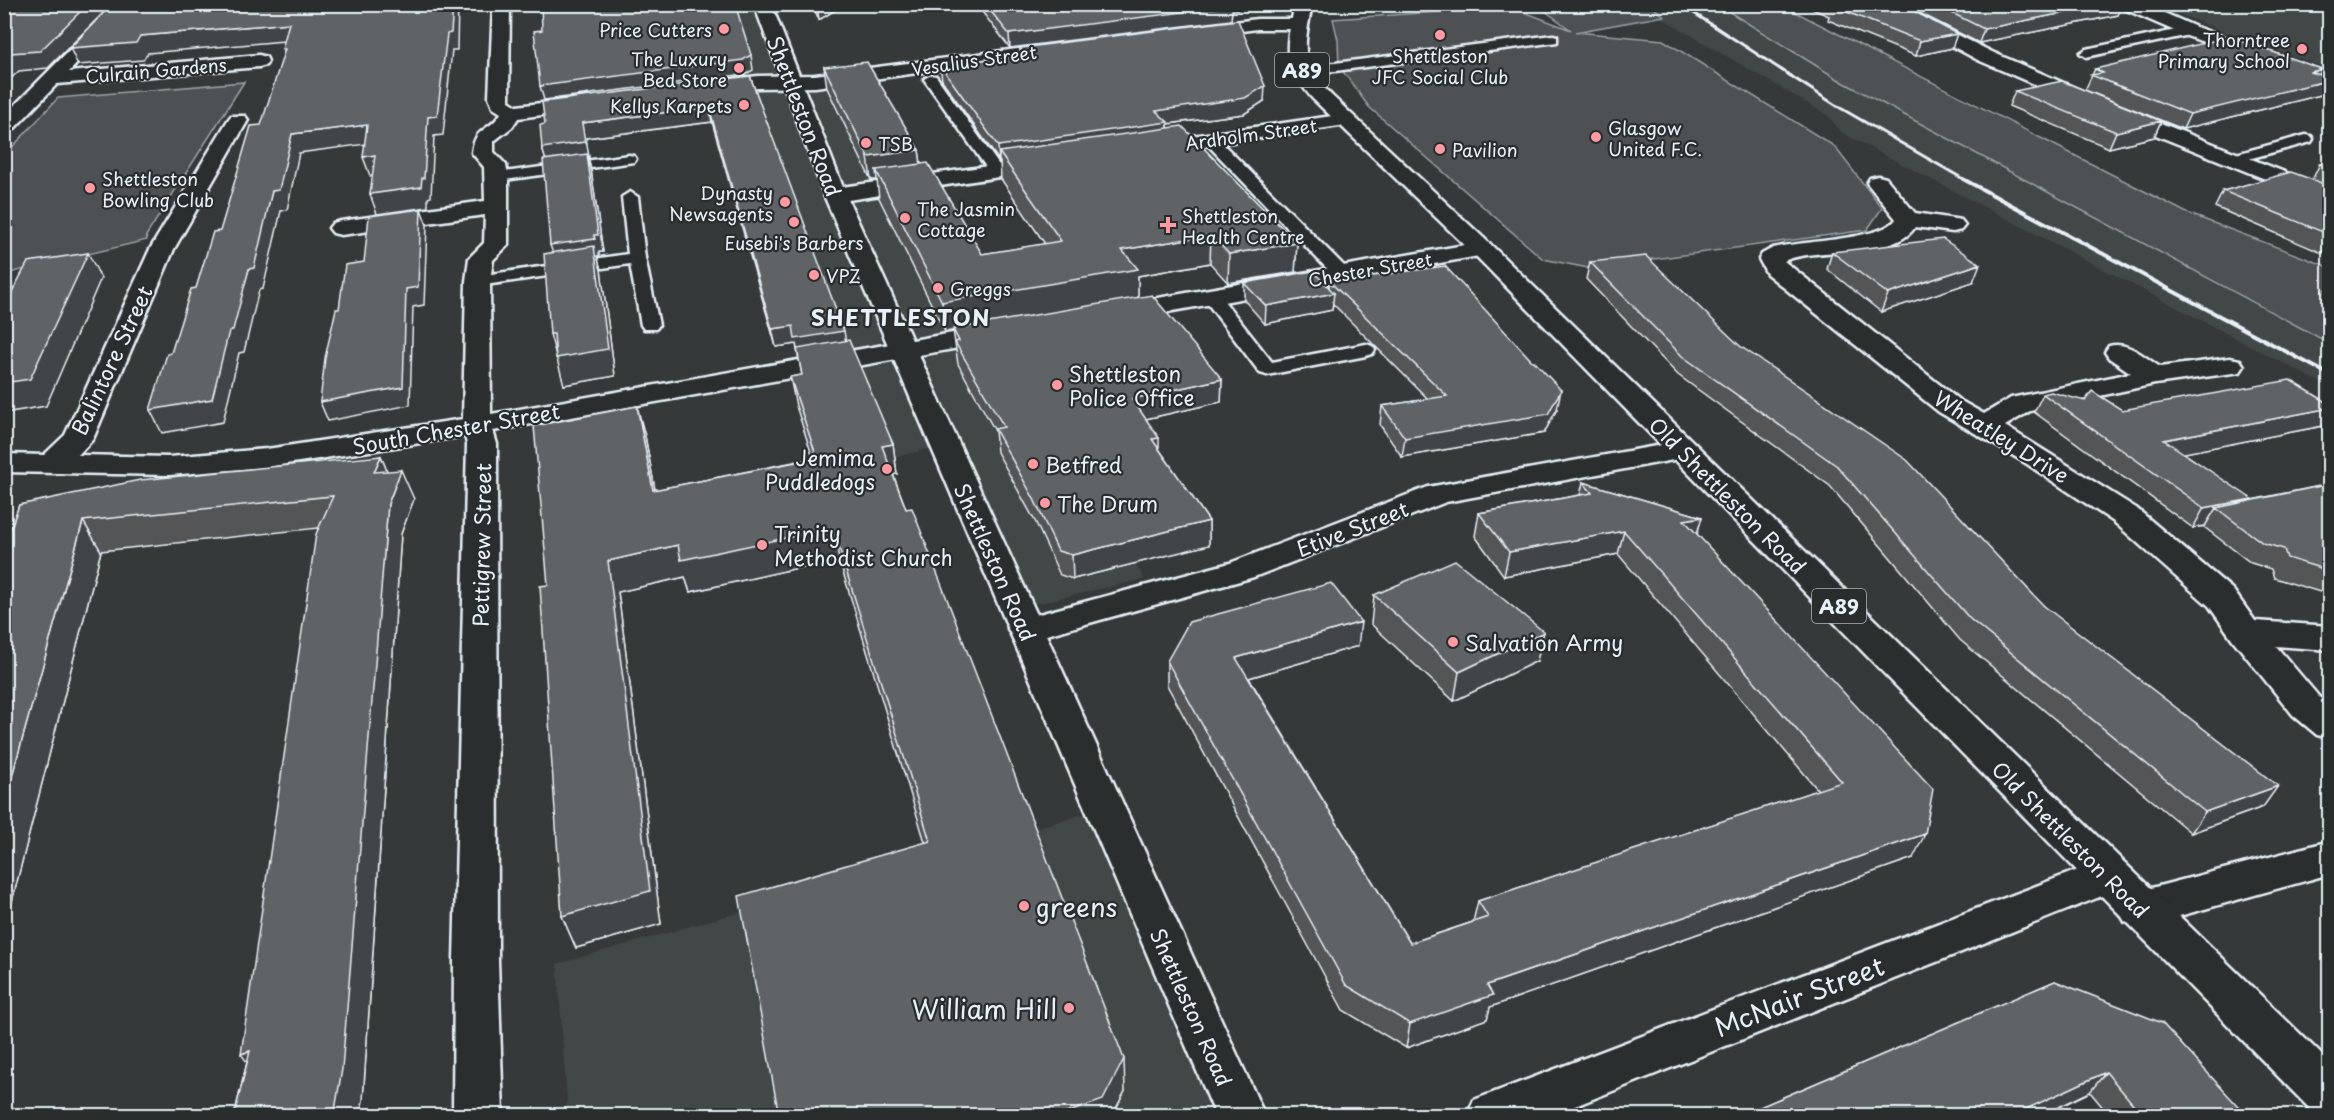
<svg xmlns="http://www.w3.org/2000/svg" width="2334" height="1120" font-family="'Playpen Sans',sans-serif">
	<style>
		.built { fill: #424647 }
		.green { fill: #4d5152; stroke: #9aa1a5; stroke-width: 1.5 }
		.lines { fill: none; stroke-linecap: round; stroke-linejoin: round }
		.service-casing { stroke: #e8f1f8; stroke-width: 5 }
		.minor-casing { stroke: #e8f1f8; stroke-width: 5 }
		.tertiary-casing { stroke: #e8f1f8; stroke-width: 5 }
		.primary-casing { stroke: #e8f1f8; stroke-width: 5 }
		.service { fill: #2a2d2e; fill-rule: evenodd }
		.minor { fill: #2a2d2e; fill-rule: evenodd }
		.tertiary { fill: #2a2d2e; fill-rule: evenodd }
		.primary { fill: #2a2d2e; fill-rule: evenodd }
		.rail-far1 { stroke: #e8f1f8; stroke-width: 3 }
		.rail { stroke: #e8f1f8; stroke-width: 4 }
		.wall { fill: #525557; stroke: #e8f1f8; stroke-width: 1.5 }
		.shaded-wall { fill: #424547; stroke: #e8f1f8; stroke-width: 1.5 }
		.building { fill: #5f6365; stroke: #e8f1f8; stroke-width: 1.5 }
		.poi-dot { fill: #ff9aa2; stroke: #2a2d2e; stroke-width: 2 }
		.labels { text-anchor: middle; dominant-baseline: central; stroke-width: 4.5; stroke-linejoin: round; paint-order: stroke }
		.far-poi-label { font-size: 18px; fill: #e8f1f8; stroke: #2a2d2e; text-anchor: start }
		.far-street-label { font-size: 18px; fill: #e8f1f8; stroke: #2a2d2e }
		.shield { fill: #2a2d2e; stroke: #afb6bb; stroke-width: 1.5 }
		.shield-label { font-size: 20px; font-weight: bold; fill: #e8f1f8 }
		.street-label { font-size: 21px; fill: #e8f1f8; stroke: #2a2d2e }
		.poi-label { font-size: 21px; fill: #e8f1f8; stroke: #2a2d2e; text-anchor: start }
		.far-district-label { font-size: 22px; font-weight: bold; letter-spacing: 1.5px; fill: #e8f1f8; stroke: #2a2d2e }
		.near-poi-label { font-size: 26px; fill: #e8f1f8; stroke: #2a2d2e; text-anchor: start }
		.near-street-label { font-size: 26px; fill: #e8f1f8; stroke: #2a2d2e }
	</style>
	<rect width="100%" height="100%" fill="#35393a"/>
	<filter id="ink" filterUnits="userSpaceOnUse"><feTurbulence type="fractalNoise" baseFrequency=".0167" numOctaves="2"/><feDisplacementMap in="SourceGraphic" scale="12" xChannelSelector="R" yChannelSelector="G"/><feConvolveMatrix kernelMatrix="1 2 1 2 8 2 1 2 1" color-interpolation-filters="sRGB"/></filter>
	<g filter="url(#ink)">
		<path class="built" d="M709,5H758L787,89L860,79L1057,443L1145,579L1003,611L933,448L852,467L721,70Z
			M1645,5H1760L2329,326V387L1842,133L1827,115L1663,19Z
			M2156,5H2329V69L2219,30Z
			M1095,811L1244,1115H568L557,964Z"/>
		<path class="green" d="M1537,5H1650L1664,16L1575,32L1663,40L1834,146L1882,208L1867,230L1588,268L1543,259L1369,107L1339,66L1338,40L1333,19L1511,7L1571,30Z
			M1718,5H1782L2187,213L2329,267V287L2322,291L2329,295V343L1841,81Z
			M244,82L146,236L147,240L5,274L4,156L58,98Z"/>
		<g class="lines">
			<g class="service-casing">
				<path id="service" d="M2190,27L2196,31L2194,34L2086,57L2080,53L2086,49Z
					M1553,35L1557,36V42L1335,71L1301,73L1295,69L1301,65L1335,63Z
					M931,75L936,76L1001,168L1003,171L1001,174H991L924,79Z
					M1210,135L1215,136L1348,270L1350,274L1348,278H1336L1205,142L1203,139Z
					M2306,135L2311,136L2313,139L2311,142L2230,164L2223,160L2225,157Z
					M629,155L634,156L636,159L634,162L497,181L490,177L497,173Z
					M630,192L638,197L645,258L659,325L656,329H644L641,325L630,264L478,286L472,285L469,281L472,277L478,276L628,254L622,197Z
					M1211,291L1217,292L1272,362L1366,344L1372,346L1375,350L1372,354L1366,356L1267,375L1260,373L1202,296L1205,292Z"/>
			</g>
			<g class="minor-casing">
				<path id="minor" d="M115,4H133L69,72L259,55L266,57L268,61L266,65L259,67L57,84L11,132L4,134V116Z
					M493,4H510L509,101L517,106L589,97L596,99L599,103L596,107L589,109L518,118L512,127L494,141V152L506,165L508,177V245L493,260L490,281L491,414L998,325L1007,327L1011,333L1007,339L998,341L493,431L497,444L498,960L503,1116H453L454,960L467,444L465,436L267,467L169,475L4,472V454L44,455L65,435L150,249L228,120L231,116H245L248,120L174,249L93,439L78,455L169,457L267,449L463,419L466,281L469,258L484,243L485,215L341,235L333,233L329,228L333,223L341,221L485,201L484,167L472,153C475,125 489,133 501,113L493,108L489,97Z
					M1874,4H1896L1992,52L2110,103L2330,190V205L2096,111L1978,60Z
					M2120,4H2144L2196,27L2330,74V87L2184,35L2122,8Z
					M1257,19H1299L1305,20L1308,24L1305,28L1299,29H1257L1197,37L1191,36L1188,32L1191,28L1197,27Z
					M1065,43L1071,44L1074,48L1071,52L815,87L758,88L708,94L701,92L698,88L701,84L708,82L758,76L815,75Z
					M1346,114L1353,116L1356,120L1353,124L1151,154L1144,152L1140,148L1144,144L1151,142Z
					M1044,158L1052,159L1055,164L1052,169L835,202L827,200L824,195L827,190L835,188Z
					M1878,176L1886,178L1915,213L1961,220L1965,225L1961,230L1953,232L1915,227C1894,260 1816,246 1784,261L1959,400L1984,414L2011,398L2131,373L2109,358L2105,352L2109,346C2129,341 2144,357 2160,367L2230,358L2240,360L2244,366L2240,372L2155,384L2030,411L2005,426L2136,508L2233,590L2255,621L2330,626V650L2276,646L2319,697L2330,705V738L2317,735L2293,715L2233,640L2209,606L2114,522L2024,462L1939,412L1767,274L1759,259L1762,254L1773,248C1799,241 1883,240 1896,219L1867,183L1870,178Z
					M1482,242L1490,244L1494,249L1490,254L1117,321L1108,318L1104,313L1108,308L1117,305Z
					M1684,441L1695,444L1699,450L1695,456L1446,502L1254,577L1025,641L1013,637L1008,629L1013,621L1230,563L1428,487Z
					M2330,841V874L2140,927L2125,922L2118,909L2125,896L2140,891Z
					M2107,859L2122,864L2128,876L2122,888L1550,1116H1467L1474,1100Z"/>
			</g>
			<g class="tertiary-casing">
				<path id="tertiary" d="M754,4H771L846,195L1265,1116H1216L824,195Z"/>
			</g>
			<g class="primary-casing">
				<path id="primary" d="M1295,4H1312C1304,48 1298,61 1332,96L1490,244L2330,1063V1116L2313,1112L1474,254L1312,98C1280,60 1286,48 1295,4Z"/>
			</g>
			<use href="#service" class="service"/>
			<use href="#minor" class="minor"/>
			<use href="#tertiary" class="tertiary"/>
			<use href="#primary" class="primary"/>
			<path class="rail-far1" d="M1680,4L1837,106L1965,180"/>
			<path class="rail" d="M1963,179L2330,375"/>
		</g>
		<path class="wall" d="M812,4H845L819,20Z
			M976,4H1248L1237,10H1232L1231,20L1010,48Z
			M1800,4H1900L1952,48L1916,56L1828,20L1829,16Z
			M1902,4H2122L2118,15L1979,43Z
			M1020,48L1264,101L1244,114L1168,124V128L1297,243L1295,272L1228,283L1210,263L1138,276V297L1222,379L1221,402L1146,419L1159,449L1209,521V545L1073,579L1060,575L1036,523L997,452L995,431L958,364L953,330L945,332L879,198L877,180H871L827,88L824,67L919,150L921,164L982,254L1045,244L1001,179L1000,162L942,80L940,65L1020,55Z
			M2095,69H2322L2319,74L2325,94L2183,129L2085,90Z
			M750,76L845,341L893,444L897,474H893L1125,1091L1112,1116H779L925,842L839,559L690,592L685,577L618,592L661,924L576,948L562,916L548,585L645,436L655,490L813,458L796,406L790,377L802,375L796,344L776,347L712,122L586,138L589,158H588L591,170L603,252H599V256H597L601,270L615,376L564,385L553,252L546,160L542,148Z
			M2015,91L2161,121L2154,137L2109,148L2009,106Z
			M2330,162V250L2322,253L2215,207L2223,191L2312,180L2320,164Z
			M1832,252L1973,282L1881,312L1827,269Z
			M1590,262L1740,346L2044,606L2263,807L2191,833L1960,640L1830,486L1678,375L1586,279Z
			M1330,282L1557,409L1544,433L1402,457L1380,425L1382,406L1428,399L1333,304L1332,310L1265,324L1244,300V283L1329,288Z
			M2043,394L2122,410L2330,404V414L2323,426L2184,453L2251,500L2330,484V595L2274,578L2271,569L2251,563L2204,527L2205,526L2193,528L2034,412Z
			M381,456L387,471L414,499L401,534L363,1100L360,1116H234L247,1062L318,528L101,551L4,933V548L19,505Z
			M1583,482L1702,517L1697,534L1913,858L1490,1007L1487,1019L1406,1048L1343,1010L1167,685V661L1358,646L1249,678L1410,943L1473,922L1478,901L1818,790L1618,554L1504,576L1475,536L1479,513L1580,495Z
			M1374,595L1537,661L1454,701L1371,624Z
			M2055,981L2247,1116H2110L2090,1092L2040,1116H1739Z"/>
		<path class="shaded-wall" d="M88,4H112L48,68L19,71L4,85V59L10,53Z
			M453,4H458L457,50H452L443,135L434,136L431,197L428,198V207L377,214L370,194L428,117Z
			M817,4H845L819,20Z
			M1228,4H1248L1237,10H1232L1231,20L1010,48L1009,34Z
			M2108,4H2122L2118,15L1979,43L1984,29Z
			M289,23L296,40L148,53L143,60L78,65L70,48L140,36Z
			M1957,34L1952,48L1916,56L1920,41Z
			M751,55L753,70L746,74L544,100L540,86Z
			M2322,69L2314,84L2330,80V86L2325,94L2183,129L2190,114Z
			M1265,86L1264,101L1244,114L1168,124V138L999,152V162L998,146Z
			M709,107L712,122L586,138L589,158H588L591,170L603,252H599V256H597L601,270L615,376L564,385L550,334L556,262L550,245L547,164L542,148L582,123Z
			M2161,121L2154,137L2109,148L2116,132Z
			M367,125L374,143L299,153L287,210L281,211L263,289L259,290L244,352L239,353L223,422L162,433L150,410L229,331L249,269L272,191L292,134Z
			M919,150L922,173L876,170L877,180H871L868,157Z
			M375,155L382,174L370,176L363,157Z
			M421,209L427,225L424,305L413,307L410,405L328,421L320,402L406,289Z
			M1211,235L1210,263L1138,276V299L945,332L942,302L1122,250Z
			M2330,239V250L2322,253Z
			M1297,243L1295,272L1228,283L1229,254Z
			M88,253L101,278L46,406L4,413V383Z
			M1980,264L1973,282L1881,312L1888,294Z
			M1334,293L1332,310L1265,324L1266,306Z
			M793,326L844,331L847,349L799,357L796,344L776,347L772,329Z
			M1222,379L1221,402L1132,422V399Z
			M1561,390L1557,409L1544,433L1402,457L1405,438Z
			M637,406L645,436L661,521L653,490Z
			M2330,408V414L2323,426L2154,459L2164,440Z
			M1159,438V461L1152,439Z
			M893,444L897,474L887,476L882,446Z
			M381,456L393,486L374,472Z
			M401,470L414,499L401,534L363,1100L360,1116H334L388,504Z
			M2252,499L2240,519L2216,508L2205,526L2193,528L2204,508Z
			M1702,517L1695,540L1684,520Z
			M83,521L101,551L4,933V805Z
			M1209,521V545L1073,579L1072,555Z
			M833,528L839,559L690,592L685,577L618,592L661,924L576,948L562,916L608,561L678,545Z
			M1624,531L1618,554L1504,576L1509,552Z
			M1361,622L1358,646L1235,682L1236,658Z
			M1544,632L1537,661L1454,701L1459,672Z
			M2278,786L2263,807L2191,833L2205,812Z
			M1925,834L1913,858L1490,1007L1487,1019L1406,1048L1410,1024L1487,985Z
			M250,1051L264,1085L241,1054Z
			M1124,1059L1125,1091L1112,1116H1058Z
			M2106,1072L2090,1092L2040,1116H2011Z"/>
		<path class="building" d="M4,4H88L40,51L10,53L4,59Z
			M112,4H453L451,33L447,34L437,116L428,117L424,178H422L421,187L370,194L375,155L363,157L367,125L292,134L279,190L272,191L254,268L249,269L233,330L229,331L212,399L150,410L167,354L171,353L191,289L196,288L213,232L220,231L251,126L261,125L285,49H282L289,23L140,36L136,43L70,48Z
			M541,4H735L751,55L743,60L540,86L534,31L542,30Z
			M985,4H1231L1232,6L1009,34Z
			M1838,4H1900L1957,34L1920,41L1832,6L1839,5Z
			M1934,4H2108L1984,29Z
			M1238,20L1265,86L1245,98L1156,111L1168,122L998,146L940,65L1025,55L1020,48Z
			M2229,37L2322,69L2311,72L2330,78V80L2190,114L2091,75L2103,73L2095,69Z
			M867,62L919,150L868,157L824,67Z
			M750,76L844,331L795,339L793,326L772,329L709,107L582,123L585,142L542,148L540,125L545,124L542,102Z
			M2062,81L2161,121L2116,132L2015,91Z
			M1182,126L1297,243L1229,254L1211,235L1122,250L1138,269L942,302L876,170L928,163L982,254L1061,241L999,152Z
			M587,154L598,235H594L595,239L550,245L543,160Z
			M2330,162V168L2320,164Z
			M2291,172L2330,186V235L2223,191Z
			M421,209L418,287L406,289L403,387L320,402L325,358L336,309H339L345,265L364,262L369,216Z
			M1943,239L1980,264L1888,294L1832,252Z
			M594,246L608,349L556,358L554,334H550L544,254Z
			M88,253L30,379L4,383V307L28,262Z
			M1646,256L1740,346L1907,460L2044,606L2278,786L2205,812L1970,619L1837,466L1682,356L1590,262Z
			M1445,266L1532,361H1534L1561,390L1548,414L1405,438L1382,406L1447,396L1330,282Z
			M1313,271L1334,293L1266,306L1244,283Z
			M1152,295L1222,379L1132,399L1159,438L1152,439L1209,521L1072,555L1058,551L1034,499L995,429L1004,427L955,342L959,341L953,329Z
			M849,340L893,444L882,446L906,509L912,508L1124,1059L1103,1100L1058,1116H779L739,896L930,841L833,528L681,560L678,545L608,561L650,891L562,916L540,586L548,585L534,426L637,406L653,490L817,458L790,377L802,375L797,349Z
			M2290,380L2330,404V408L2164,440L2252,499L2204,508L2043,394L2051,392L2085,401L2092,391L2122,410Z
			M381,456L374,472L401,470L388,504L342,1069L334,1116H234L250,1051L241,1054L316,534L333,496L83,521L4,805V548L19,505L140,480Z
			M1583,482L1702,517L1684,520L1933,789L1925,834L1487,985L1493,995L1410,1024L1346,985L1167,661L1189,622L1331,583L1361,622L1236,658L1410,943L1488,917L1478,901L1842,782L1624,531L1509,552L1479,513L1592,493Z
			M2330,484V571L2287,558L2284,549L2263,543L2216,508Z
			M1455,560L1544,632L1459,672L1374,595Z
			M2055,981L2162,1023L2247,1116H2143L2106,1072L2011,1116H1739Z"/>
	</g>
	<g class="poi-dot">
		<circle cx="724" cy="29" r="6"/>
		<circle cx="1440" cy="35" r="6"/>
		<circle cx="2302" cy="49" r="6"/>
		<circle cx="739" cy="68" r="6"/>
		<circle cx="744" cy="105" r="6"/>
		<circle cx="1596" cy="137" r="6"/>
		<circle cx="866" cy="143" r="6"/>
		<circle cx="1440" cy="149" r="6"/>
		<circle cx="90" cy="188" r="6"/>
		<circle cx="785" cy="202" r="6"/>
		<circle cx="905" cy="218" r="6"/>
		<circle cx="794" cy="222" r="6"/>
		<path d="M1165 216h6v6h6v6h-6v6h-6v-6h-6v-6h6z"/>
		<circle cx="814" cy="275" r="6"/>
		<circle cx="938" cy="288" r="6"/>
		<circle cx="1057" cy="385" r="6"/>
		<circle cx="1033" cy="464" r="6"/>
		<circle cx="887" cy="469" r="6"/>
		<circle cx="1045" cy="503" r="6"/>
		<circle cx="762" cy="545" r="6"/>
		<circle cx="1453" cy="642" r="6"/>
		<circle cx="1024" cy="906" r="6"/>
		<circle cx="1069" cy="1008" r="6"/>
	</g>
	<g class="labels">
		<g class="far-poi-label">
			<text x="712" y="29" text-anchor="end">Price Cutters</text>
			<text x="2290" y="39" text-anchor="end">Thorntree<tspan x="2290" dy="21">Primary School</tspan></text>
			<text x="1440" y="55" text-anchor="middle">Shettleston<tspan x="1440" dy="21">JFC Social Club</tspan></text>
			<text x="727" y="58" text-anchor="end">The Luxury<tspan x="727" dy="21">Bed Store</tspan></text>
			<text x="732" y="105" text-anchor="end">Kellys Karpets</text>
			<text x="1608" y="127">Glasgow<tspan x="1608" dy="21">United F.C.</tspan></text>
			<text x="878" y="143">TSB</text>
			<text x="1452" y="149">Pavilion</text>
			<text x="102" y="178">Shettleston<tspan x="102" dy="21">Bowling Club</tspan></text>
			<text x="773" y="192" text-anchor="end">Dynasty<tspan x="773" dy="21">Newsagents</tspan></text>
			<text x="917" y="208">The Jasmin<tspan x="917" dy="21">Cottage</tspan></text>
			<text x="1182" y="215">Shettleston<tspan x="1182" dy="21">Health Centre</tspan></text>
			<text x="794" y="242" text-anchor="middle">Eusebi's Barbers</text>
			<text x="826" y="275">VPZ</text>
			<text x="950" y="288">Greggs</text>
		</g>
		<g class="far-street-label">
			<text transform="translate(974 60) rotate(-8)">Vesalius Street</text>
			<text transform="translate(156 70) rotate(-5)">Culrain Gardens</text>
			<text transform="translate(1251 134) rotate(-8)">Ardholm Street</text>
			<text transform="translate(1370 269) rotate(-10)">Chester Street</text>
		</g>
		<g class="shield">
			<rect x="1275" y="53" width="54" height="34" rx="4.5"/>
			<rect x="1812" y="589" width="54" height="34" rx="4.5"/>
		</g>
		<g class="shield-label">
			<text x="1302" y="70">A89</text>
			<text x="1839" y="606">A89</text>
		</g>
		<g class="street-label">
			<text transform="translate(805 116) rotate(69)">Shettleston Road</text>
			<text transform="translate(111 360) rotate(-65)">Balintore Street</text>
			<text transform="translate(456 428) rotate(-10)">South Chester Street</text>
			<text transform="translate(2002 436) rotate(32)">Wheatley Drive</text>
			<text transform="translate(1728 495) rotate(45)">Old Shettleston Road</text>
			<text transform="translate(1352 528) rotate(-21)">Etive Street</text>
			<text transform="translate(481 545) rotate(-89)">Pettigrew Street</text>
			<text transform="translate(996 562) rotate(66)">Shettleston Road</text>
			<text transform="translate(2071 839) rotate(45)">Old Shettleston Road</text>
			<text transform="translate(1192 1007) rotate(66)">Shettleston Road</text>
		</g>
		<g class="poi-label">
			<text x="1069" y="373">Shettleston<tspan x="1069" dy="24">Police Office</tspan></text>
			<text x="875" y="457" text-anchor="end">Jemima<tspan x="875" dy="24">Puddledogs</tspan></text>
			<text x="1045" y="464">Betfred</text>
			<text x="1057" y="503">The Drum</text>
			<text x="774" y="533">Trinity<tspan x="774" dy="24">Methodist Church</tspan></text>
			<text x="1465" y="642">Salvation Army</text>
		</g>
		<g class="far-district-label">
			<text x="901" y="316">SHETTLESTON</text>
		</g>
		<g class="near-poi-label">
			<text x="1036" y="906">greens</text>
			<text x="1057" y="1008" text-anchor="end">William Hill</text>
		</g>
		<g class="near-street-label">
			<text transform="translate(1799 996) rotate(-21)">McNair Street</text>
		</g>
	</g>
	<rect width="2334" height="1120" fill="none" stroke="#2a2d2e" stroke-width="24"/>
	<rect x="12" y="12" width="2310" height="1096" fill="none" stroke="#e8f1f8" stroke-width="2" filter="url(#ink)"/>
</svg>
